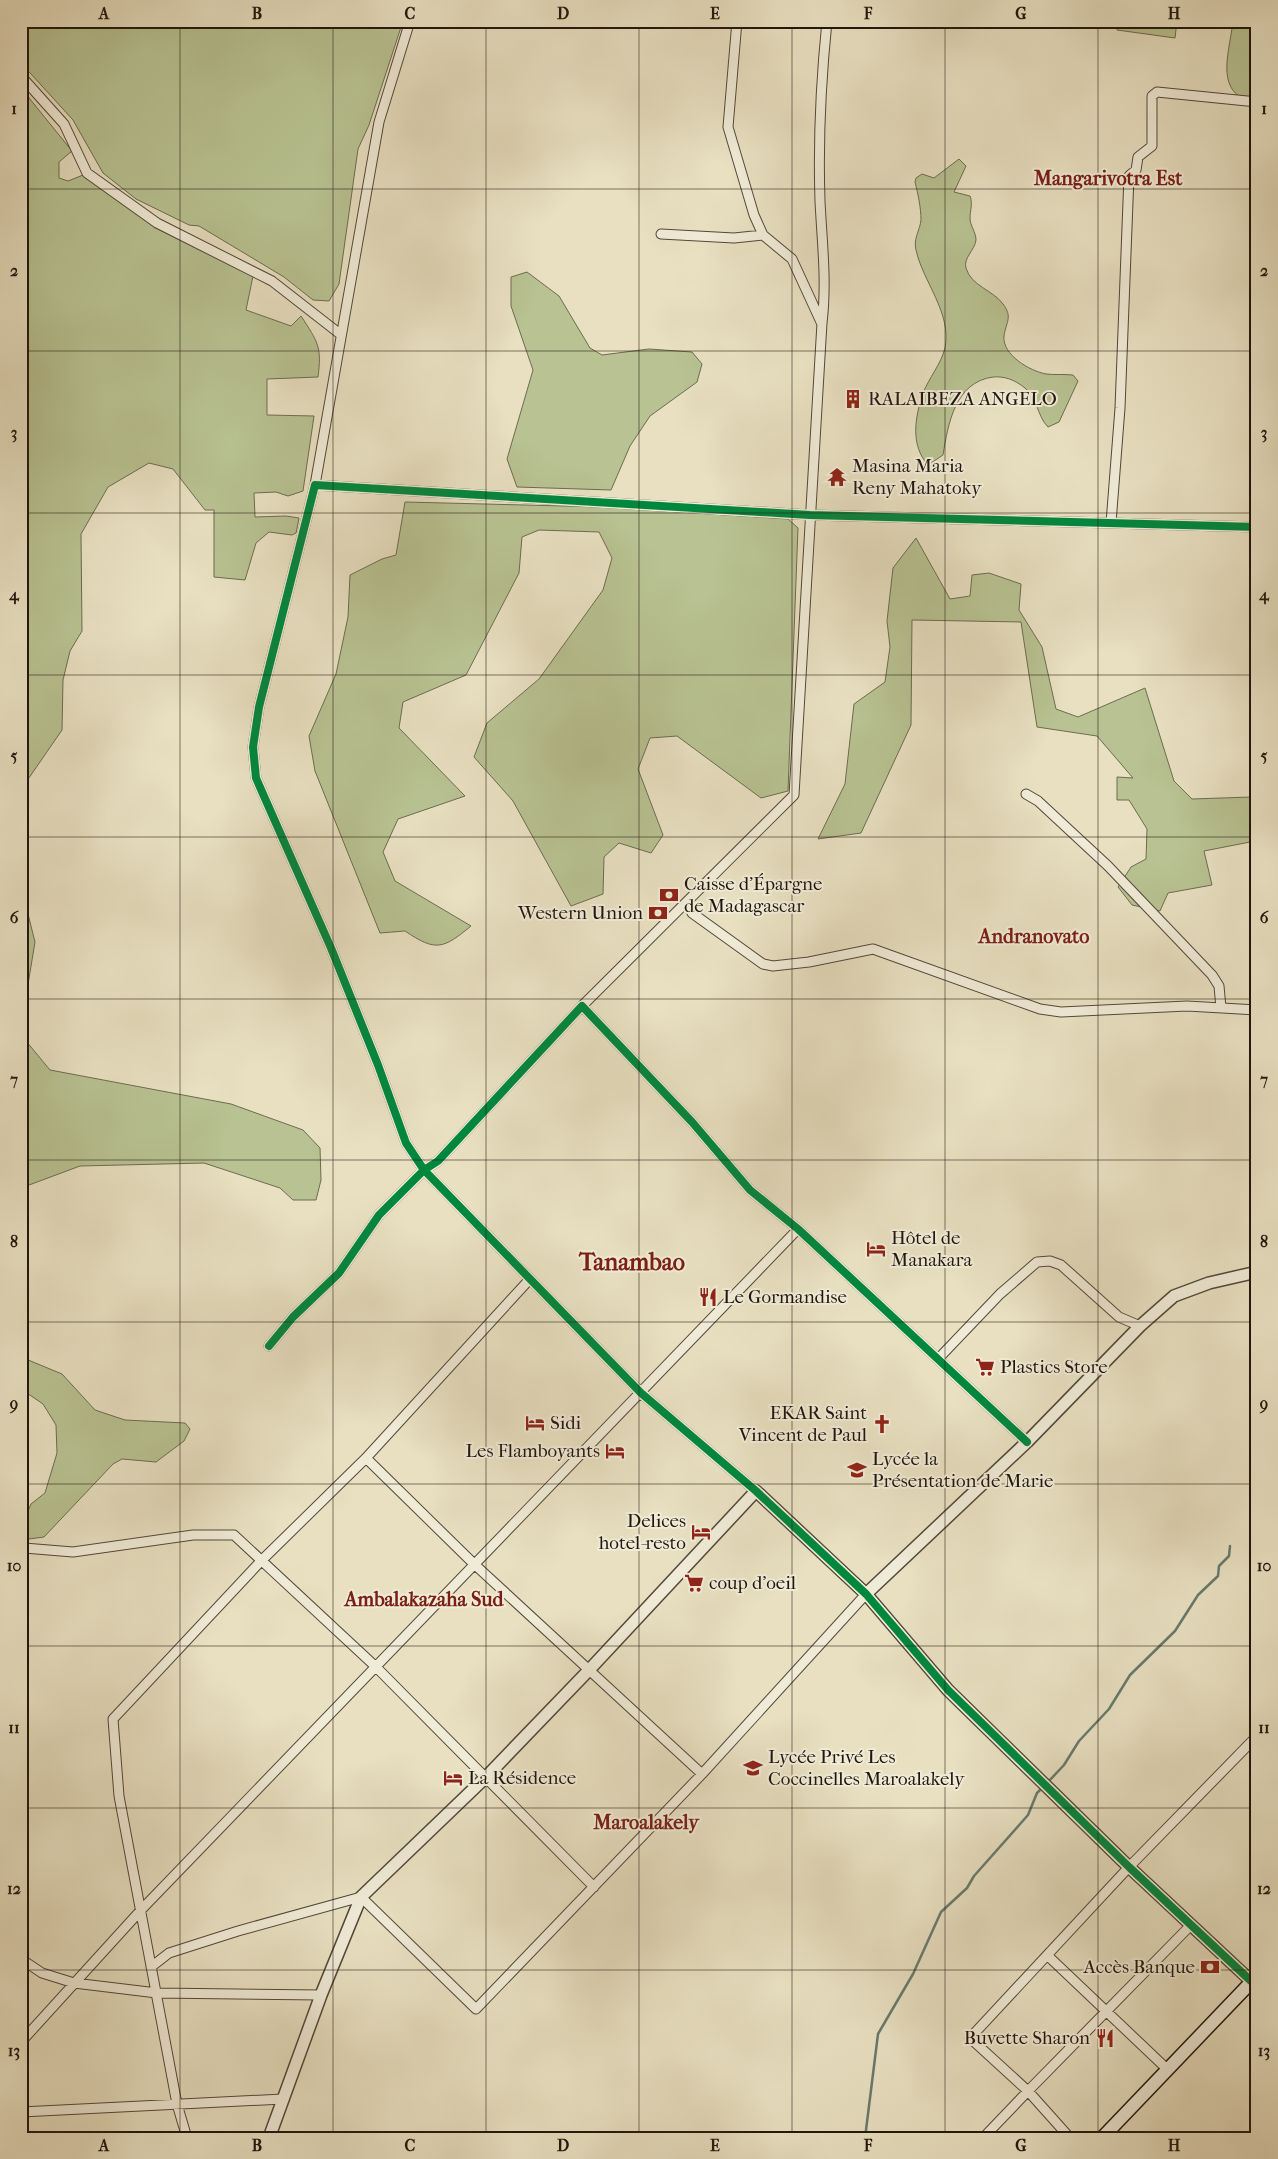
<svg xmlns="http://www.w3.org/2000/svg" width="1278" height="2159" font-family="'IM FELL French Canon',serif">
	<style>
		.green { fill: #b8c292; stroke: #6c6c50 }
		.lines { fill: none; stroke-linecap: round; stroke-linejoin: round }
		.stream { stroke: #687a6f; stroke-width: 2.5 }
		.minor-casing { stroke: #53483a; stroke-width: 11 }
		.tertiary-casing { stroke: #53483a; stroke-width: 14 }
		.secondary-casing { stroke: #21150d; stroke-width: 15 }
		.minor { stroke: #f0ebd7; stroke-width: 9 }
		.tertiary { stroke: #f0ebd7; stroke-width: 11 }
		.secondary { stroke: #f0ebd7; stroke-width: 12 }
		.cycleway-casing { stroke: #f0ebd7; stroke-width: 11 }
		.cycleway { stroke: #00873e; stroke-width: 8 }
		.grid { fill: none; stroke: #21150d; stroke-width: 1; stroke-opacity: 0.55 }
		.labels { text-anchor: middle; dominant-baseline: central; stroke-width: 4; stroke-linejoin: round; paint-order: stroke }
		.poi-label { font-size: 19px; fill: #21150d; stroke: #f0ebd7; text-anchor: start }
		.neighbourhood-label { font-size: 20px; font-weight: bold; fill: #7a1f14; stroke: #f0ebd7 }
		.district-label { font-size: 24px; font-weight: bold; fill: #7a1f14; stroke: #f0ebd7 }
		.neatline { fill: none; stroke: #21150d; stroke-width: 2 }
		.grid-label { font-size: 16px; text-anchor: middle; font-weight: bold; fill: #21150d }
	</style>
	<rect width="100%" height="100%" fill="#e8e0c1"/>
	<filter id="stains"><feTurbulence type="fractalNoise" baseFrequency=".004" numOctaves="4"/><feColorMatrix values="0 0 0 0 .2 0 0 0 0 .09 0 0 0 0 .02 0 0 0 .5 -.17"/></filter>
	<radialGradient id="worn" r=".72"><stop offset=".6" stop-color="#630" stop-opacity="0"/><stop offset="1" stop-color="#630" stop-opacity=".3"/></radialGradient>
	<path class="green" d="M21,21H403L369,125L358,149L339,284L329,301L313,300L284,277L199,226L189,225L136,199L103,173L73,120L21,63Z
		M1118,21H1177L1175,38L1117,30Z
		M1233,21H1257V104C1213,94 1229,56 1233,21Z
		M21,88L72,151L59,162V178L68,181L83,175L156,228L253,276L246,310L291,326L301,316C318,342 322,347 318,377L267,379V415L314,416L303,491L288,496L276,492L254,493L255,517L286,516L299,518L296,533L292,535L269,532L256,543L245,580L214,577V510H205L173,469L149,463L108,487L81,534L82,631L70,651L63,680L62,730L22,788L24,848L21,857Z
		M959,159L966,166L954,192L970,196C973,203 970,211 970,218C970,226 976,232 976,240C975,250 963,258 966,268C971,286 993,290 1003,304C1013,317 1006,322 1004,336C1002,355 1030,371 1046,374C1054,375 1064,374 1073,375L1078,381L1059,422L1048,427C1037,416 1038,399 1025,388C1015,380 1005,376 993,377C955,382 948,424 943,455L928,465C910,445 915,417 923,393C929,378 941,364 945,348C952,313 923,282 916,250C913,239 920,230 921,220C921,208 918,194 915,182L916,178L922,174L934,178Z
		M527,272L559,296L590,348L602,355L649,349L692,352L702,364L697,382L650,416L630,446L611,490L517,487L507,459L533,370L511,306V277Z
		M405,502L603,507L788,519L798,528L788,791L761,798L677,736L650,738L638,769L663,835L651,853L619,843L604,857L603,894L571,906L513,801L474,757L487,723L539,679L603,590L612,558L599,532L539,530L522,537L519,573L466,675L403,702L399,728L465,796L398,819L383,852L395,881L471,926C443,949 436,952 405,931L380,933L315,771L309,736L336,674L348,617L350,575L382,559L396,555Z
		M916,538L950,599L970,596L972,575L989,573L1021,584L1019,610L1042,647L1056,709L1078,717L1145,688L1174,781L1192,799L1251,797L1250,842L1204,851L1212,885L1168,893L1160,911L1132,905L1118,887L1131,867L1146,859L1147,829L1129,800H1117V777L1133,778L1097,736L1037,727L1021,622L912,620L911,725L861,833L818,839L845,784L854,704L885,682L890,647L887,621L893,568Z
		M21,886L35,942L21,1027Z
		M21,1035L50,1070L231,1104L303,1130L320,1148L321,1180L316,1200H293L280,1188L204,1163L80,1166L21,1188Z
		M21,1357L62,1374L95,1410L125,1420L185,1423L190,1429L184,1441L156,1462L122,1459L113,1464L44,1537L29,1539L25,1532V1518L31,1504L45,1493L57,1453L56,1425L43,1404L21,1389Z"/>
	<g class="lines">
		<path class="stream" d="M1048,1782L1064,1765L1079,1741L1109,1709L1130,1675L1175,1631L1198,1595L1218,1576L1219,1566L1229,1556L1230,1546
			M865,2138L878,2034L913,1974L941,1912L967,1888L974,1876L1028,1815L1037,1793L1042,1788"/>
		<g class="minor-casing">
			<path id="minor" d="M737,21L728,127L754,215L763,235L792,259L821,322
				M21,76L64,124L87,173L157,223L272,281L340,334
				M661,234L734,238L763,235
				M315,485L379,122L410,21
				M1111,523L1120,408L1129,176L1136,170L1138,157L1152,146V96L1157,92L1257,102
				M1026,794L1038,801L1108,866L1212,975L1219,986L1221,1008
				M687,902L692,913L763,964L773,966L809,962L873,949L1040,1009L1061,1012L1187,1006L1257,1010
				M582,1006L794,795L822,323C827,281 822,243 820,201C818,142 821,80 827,21
				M269,1346L293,1317L339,1273L379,1215L424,1170L406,1143L378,1065L331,948L256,778L253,747L259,707L315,485L810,515L1257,527
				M938,1359L1000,1294L1037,1262L1050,1261L1061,1265L1119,1317L1140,1326
				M366,1458L473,1563L702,1774
				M756,1491L641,1393L424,1170L438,1161L582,1006L692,1122L750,1190L798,1229L1027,1442
				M21,1546L24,1548L73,1552L193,1535H234L376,1667L594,1887
				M1047,1955L1167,2069
				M21,1959L42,1973L74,1983L157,1993L321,1995
				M151,1967L169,1953L238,1931L361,1897L476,2009L702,1774L866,1594
				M21,2042L141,1910L798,1229
				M21,2112L283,2099
				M187,2138L177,2104L119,1796L113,1719L261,1561L366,1458L529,1280
				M983,2138L1028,2091L970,2038L1129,1867L1257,1736
				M1070,2138L1028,2091L1191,1925"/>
		</g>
		<g class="tertiary-casing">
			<path id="tertiary" d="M866,1594L1027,1442L1140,1326L1174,1296L1209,1283L1257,1272
				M269,2138L321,1995L361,1897L486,1777L590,1669L756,1491L866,1594L948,1690L1129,1867L1251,1981"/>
		</g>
		<g class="secondary-casing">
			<path id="secondary" d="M1102,2138L1257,1976"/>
		</g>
		<use href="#minor" class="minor"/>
		<use href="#tertiary" class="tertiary"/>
		<use href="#secondary" class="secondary"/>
		<g class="cycleway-casing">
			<path id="cycleway" d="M269,1346L293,1317L339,1273L379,1215L424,1170L406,1143L378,1065L331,948L256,778L253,747L259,707L315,485L810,515L1257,527
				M1027,1442L798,1229L750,1190L692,1122L582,1006L438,1161L424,1170L641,1393L756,1491L866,1594L948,1690L1129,1867L1251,1981"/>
		</g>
		<use href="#cycleway" class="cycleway"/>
	</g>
	<path class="grid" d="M180,21V2138M333,21V2138M486,21V2138M639,21V2138M792,21V2138M945,21V2138M1098,21V2138M21,189H1257M21,351H1257M21,513H1257M21,675H1257M21,837H1257M21,999H1257M21,1160H1257M21,1322H1257M21,1484H1257M21,1646H1257M21,1808H1257M21,1970H1257"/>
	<defs>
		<g id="building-bare" transform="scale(1.5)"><path d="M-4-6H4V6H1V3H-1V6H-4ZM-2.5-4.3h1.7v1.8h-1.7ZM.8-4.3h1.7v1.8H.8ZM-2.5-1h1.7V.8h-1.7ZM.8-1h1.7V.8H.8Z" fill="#8f2418" stroke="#f0ebd7" stroke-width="2.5" paint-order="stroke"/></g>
		<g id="temple-bare" transform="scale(1.5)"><path d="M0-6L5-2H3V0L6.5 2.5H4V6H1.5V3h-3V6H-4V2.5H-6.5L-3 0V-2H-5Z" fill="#8f2418" stroke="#f0ebd7" stroke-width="2.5" paint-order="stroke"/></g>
		<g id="bank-bare" transform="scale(1.5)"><path d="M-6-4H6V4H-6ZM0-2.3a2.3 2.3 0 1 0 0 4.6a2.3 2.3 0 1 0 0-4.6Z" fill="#8f2418" stroke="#f0ebd7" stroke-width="2.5" paint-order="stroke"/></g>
		<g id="hotel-bare" transform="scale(1.5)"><path d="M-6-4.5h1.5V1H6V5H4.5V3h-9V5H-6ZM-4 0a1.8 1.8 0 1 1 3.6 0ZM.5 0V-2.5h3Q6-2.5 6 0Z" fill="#8f2418" stroke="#f0ebd7" stroke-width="2.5" paint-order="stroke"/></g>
		<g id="restaurant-bare" transform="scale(1.5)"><path d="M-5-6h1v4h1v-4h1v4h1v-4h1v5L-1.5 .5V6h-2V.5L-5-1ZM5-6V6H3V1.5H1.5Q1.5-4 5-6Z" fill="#8f2418" stroke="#f0ebd7" stroke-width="2.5" paint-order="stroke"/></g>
		<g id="supermarket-bare" transform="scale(1.5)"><path d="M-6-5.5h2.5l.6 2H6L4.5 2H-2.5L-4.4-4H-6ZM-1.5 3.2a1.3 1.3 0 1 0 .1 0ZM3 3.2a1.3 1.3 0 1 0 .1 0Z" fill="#8f2418" stroke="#f0ebd7" stroke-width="2.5" paint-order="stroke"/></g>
		<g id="church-bare" transform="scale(1.5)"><path d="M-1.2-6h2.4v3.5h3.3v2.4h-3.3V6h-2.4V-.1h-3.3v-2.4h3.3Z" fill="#8f2418" stroke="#f0ebd7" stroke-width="2.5" paint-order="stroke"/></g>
		<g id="school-bare" transform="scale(1.5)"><path d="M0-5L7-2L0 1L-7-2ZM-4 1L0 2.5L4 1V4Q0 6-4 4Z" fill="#8f2418" stroke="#f0ebd7" stroke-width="2.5" paint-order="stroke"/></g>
	</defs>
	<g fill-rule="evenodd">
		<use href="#building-bare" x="853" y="399"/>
		<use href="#temple-bare" x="837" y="477"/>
		<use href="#bank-bare" x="669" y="895"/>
		<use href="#bank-bare" x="658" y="913"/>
		<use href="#hotel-bare" x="876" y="1249"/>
		<use href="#restaurant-bare" x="708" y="1297"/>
		<use href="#supermarket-bare" x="985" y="1367"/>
		<use href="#hotel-bare" x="535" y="1423"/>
		<use href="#church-bare" x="882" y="1424"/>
		<use href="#hotel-bare" x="615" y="1451"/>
		<use href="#school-bare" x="857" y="1470"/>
		<use href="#hotel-bare" x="701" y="1532"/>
		<use href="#supermarket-bare" x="694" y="1583"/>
		<use href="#school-bare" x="753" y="1768"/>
		<use href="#hotel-bare" x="453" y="1778"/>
		<use href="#bank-bare" x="1210" y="1967"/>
		<use href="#restaurant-bare" x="1105" y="2038"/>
	</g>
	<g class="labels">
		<g class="poi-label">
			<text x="868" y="399">RALAIBEZA ANGELO</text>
			<text x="852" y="466">Masina Maria<tspan x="852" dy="22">Reny Mahatoky</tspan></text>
			<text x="684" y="884">Caisse d'Épargne<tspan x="684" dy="22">de Madagascar</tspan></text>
			<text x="643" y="913" text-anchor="end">Western Union</text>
			<text x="891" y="1238">Hôtel de<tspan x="891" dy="22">Manakara</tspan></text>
			<text x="723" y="1297">Le Gormandise</text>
			<text x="1000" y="1367">Plastics Store</text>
			<text x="867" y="1413" text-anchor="end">EKAR Saint<tspan x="867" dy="22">Vincent de Paul</tspan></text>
			<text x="550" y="1423">Sidi</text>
			<text x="600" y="1451" text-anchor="end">Les Flamboyants</text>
			<text x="872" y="1459">Lycée la<tspan x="872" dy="22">Présentation de Marie</tspan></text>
			<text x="686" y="1521" text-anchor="end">Delices<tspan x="686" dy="22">hotel-resto</tspan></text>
			<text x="709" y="1583">coup d'oeil</text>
			<text x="768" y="1757">Lycée Privé Les<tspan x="768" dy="22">Coccinelles Maroalakely</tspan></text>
			<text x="468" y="1778">La Résidence</text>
			<text x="1195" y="1967" text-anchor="end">Accès Banque</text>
			<text x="1090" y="2038" text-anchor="end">Buvette Sharon</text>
		</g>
		<g class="neighbourhood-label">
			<text x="1108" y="178">Mangarivotra Est</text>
			<text x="1034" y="936">Andranovato</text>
			<text x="424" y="1599">Ambalakazaha Sud</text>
			<text x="646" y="1822">Maroalakely</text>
		</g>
		<g class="district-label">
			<text x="632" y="1262">Tanambao</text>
		</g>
	</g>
	<rect width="1278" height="2159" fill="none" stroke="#e8e0c1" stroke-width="55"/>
	<rect x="28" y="28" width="1222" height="2104" class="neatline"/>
	<g class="grid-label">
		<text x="104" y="19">A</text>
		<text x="257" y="19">B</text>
		<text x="410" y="19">C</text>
		<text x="563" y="19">D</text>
		<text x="715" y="19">E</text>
		<text x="868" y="19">F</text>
		<text x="1021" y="19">G</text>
		<text x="1174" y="19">H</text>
		<text x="14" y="114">1</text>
		<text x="1264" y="114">1</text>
		<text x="14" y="276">2</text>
		<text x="1264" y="276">2</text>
		<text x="14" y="438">3</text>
		<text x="1264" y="438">3</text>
		<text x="14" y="600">4</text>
		<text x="1264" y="600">4</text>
		<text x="14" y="761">5</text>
		<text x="1264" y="761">5</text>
		<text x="14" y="923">6</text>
		<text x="1264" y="923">6</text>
		<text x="14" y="1085">7</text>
		<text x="1264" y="1085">7</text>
		<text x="14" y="1247">8</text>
		<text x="1264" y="1247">8</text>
		<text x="14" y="1409">9</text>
		<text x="1264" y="1409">9</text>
		<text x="14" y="1571">10</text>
		<text x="1264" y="1571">10</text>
		<text x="14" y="1733">11</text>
		<text x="1264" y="1733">11</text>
		<text x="14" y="1894">12</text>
		<text x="1264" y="1894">12</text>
		<text x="14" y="2056">13</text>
		<text x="1264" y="2056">13</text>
		<text x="104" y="2151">A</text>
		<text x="257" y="2151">B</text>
		<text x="410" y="2151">C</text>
		<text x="563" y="2151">D</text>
		<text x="715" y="2151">E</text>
		<text x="868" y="2151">F</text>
		<text x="1021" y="2151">G</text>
		<text x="1174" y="2151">H</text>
	</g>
	<rect width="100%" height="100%" filter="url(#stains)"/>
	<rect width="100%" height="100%" fill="url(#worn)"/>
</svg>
